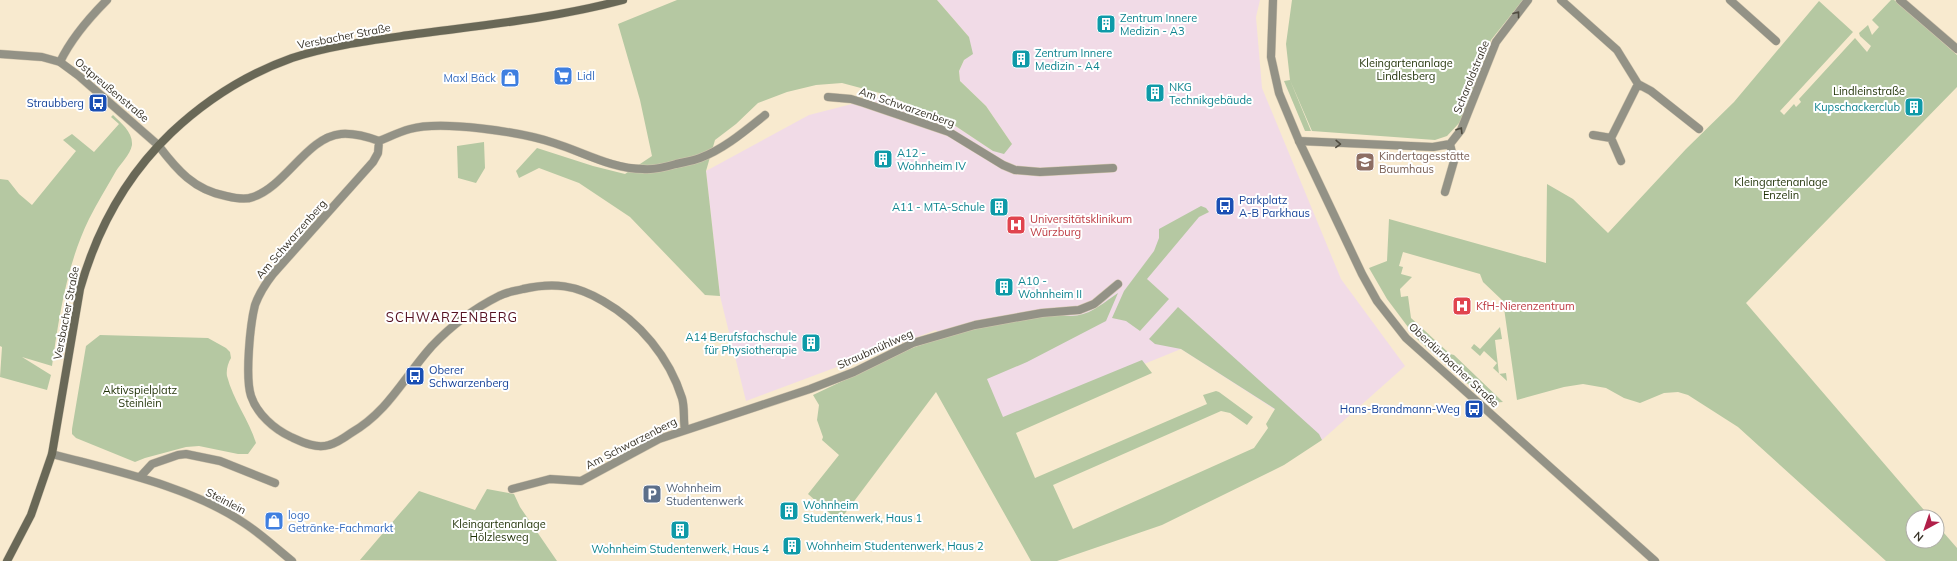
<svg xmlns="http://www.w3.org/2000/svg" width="1957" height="561" font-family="Mulish,sans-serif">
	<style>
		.medical { fill: #f1dbe7 }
		.green { fill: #b5c8a2 }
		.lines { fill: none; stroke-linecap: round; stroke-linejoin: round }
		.minor-casing { stroke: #d2c6ae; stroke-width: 9 }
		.tertiary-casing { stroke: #d2c6ae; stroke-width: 9 }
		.secondary-casing { stroke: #d2c6ae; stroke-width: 9 }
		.minor { stroke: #939286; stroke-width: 8 }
		.tertiary { stroke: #939286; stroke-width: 8 }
		.secondary { stroke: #696857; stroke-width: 8 }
		.oneway { stroke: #504c40 }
		.labels { text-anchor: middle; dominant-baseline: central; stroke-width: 4; stroke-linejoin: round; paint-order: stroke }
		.culture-label { font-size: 11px; fill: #0d838f; stroke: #fff; text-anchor: start }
		.street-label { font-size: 11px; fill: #393429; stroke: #fff }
		.park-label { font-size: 11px; fill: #1e3004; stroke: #fff }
		.shop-label { font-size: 11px; fill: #366cbe; stroke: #fff; text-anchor: start }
		.transit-label { font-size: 11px; fill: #164399; stroke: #fff; text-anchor: end }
		.education-label { font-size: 11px; fill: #785e54; stroke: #fff; text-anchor: start }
		.health-label { font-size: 11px; fill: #be3a42; stroke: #fff; text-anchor: start }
		.service-label { font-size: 11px; fill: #4e5e75; stroke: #fff; text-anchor: start }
		.quarter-label { font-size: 13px; letter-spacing: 1px; fill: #561122; stroke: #fff }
	</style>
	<rect width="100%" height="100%" fill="#f8eacf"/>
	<path class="medical" d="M937,0H1260L1256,17L1262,88L1341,279L1405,366L1322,440L1181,349L999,423L936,330L746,401L720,296L706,171L809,115L887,95L954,125L993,151L1012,144L986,106L960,81L959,71L964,60L969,37Z"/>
	<path class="green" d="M677,0H937L969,37L973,54L964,60L959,71L960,81L986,106L1012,144L1004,154L993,151L954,125L887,95L842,83L816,85L787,92L758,103L736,124L715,140L706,171L720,296L705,295L630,217L579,183L539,168L519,178L516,171L537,148L593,166L625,174L652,156L640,100L618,24Z
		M1292,0H1523L1491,40L1461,121L1447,136L1435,140L1312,131L1290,80L1286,44Z
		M1891,0H1894L1900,4L1957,55V87L1746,303L1930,517H1913V541H1937V525L1957,548V561H1886L1738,427L1688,395L1678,392L1664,393L1640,403L1624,398L1606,388L1583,384L1564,387L1517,400L1503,301L1483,282L1480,274L1403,252L1399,266L1403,267L1401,274L1412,277L1400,289L1401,297L1408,296L1411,318L1450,354L1454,355L1503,402L1491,403L1486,400L1488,397L1479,390L1477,392L1417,339L1387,299L1369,268L1387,261L1389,219L1546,263L1547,184L1573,199L1608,233L1686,149L1734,102L1819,1L1853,32L1780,111L1784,115L1794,104L1796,107L1801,102L1799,99L1855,38L1867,52L1871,46L1860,36L1859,33L1868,25L1872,35L1879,27L1872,20Z
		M1290,80L1311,131H1305L1284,81Z
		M113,115C121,123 133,132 132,145C130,155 121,163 116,171C107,187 97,203 89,219C67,264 59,316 52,366L22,357L51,375L47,390L0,377L2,347L0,346V179L8,180L19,194L32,205L76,151L63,140L72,134L94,152L119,124L111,117Z
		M484,142L485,168L476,183L458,178L457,146Z
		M1201,206L1206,208L1209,212L1199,217L1147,279L1169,299L1140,331L1126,321L1112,318L1124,291L1154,251L1159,238V229Z
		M1118,293L1106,321L1027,362L987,379L1003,417L1142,360L1152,373L1016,433L1035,478L1207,404L1203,395L1216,391L1219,392L1253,417L1247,425L1230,413L1221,411L1053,485L1073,529L1254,448L1268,428L1266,424L1275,409L1181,349L1155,344L1149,339L1178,307L1319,434L1322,440L1284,465L1162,525L1057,561H1031L936,392L840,520L834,517L808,494L839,455L822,440L823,437L817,420L819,405L813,395L912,348L968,329L1056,314C1084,321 1096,308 1118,293Z
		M1500,327L1502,339L1495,340L1499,374L1506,373L1507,381L1493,368L1497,363L1484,351L1480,356L1471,348L1474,344L1480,349Z
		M100,335L208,338L226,348L230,352L231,358C228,363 226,370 227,376C233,400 249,420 256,443L248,454H238L199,446L186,447L145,458L135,462L76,438L72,434V429L86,346Z
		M487,489L514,494L520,507L557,561L360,560L419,491L417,497L419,491L475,510Z"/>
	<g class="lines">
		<g class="minor-casing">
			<path id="minor" d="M1561,0L1617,50L1638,84L1651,91L1699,129
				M1730,0L1776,41
				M1900,0L1957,49
				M60,62C71,39 89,18 107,0
				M828,97L851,99L864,103L949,132L1003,165L1015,170L1040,172L1113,168
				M1593,135L1611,138
				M379,141L378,153L373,162L273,274C266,283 259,294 255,305C250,325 245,377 251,396C257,414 274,429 291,437C302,442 316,449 329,445C337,443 344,438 351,433C389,411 404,377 432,346C451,326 475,308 499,296C506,292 516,291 523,289C554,282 576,285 603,301C640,322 669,357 682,398C685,408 683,419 685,430
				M1299,141L1433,147L1450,144L1461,130L1496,42L1528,0
				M158,145C177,170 194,190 226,196C234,198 246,200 253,197C286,186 307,137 341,134C353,133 368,137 379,141C389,137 399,132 410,129C442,120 521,132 554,143C583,152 612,169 643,169C654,170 666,167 676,164C684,162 692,161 700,158C724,149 745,131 765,115
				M1621,161L1611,138L1638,84
				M1445,192L1454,161L1450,144
				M52,454C115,471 189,486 244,523C261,534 276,548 292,561
				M140,477L152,464L178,455L186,454L220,461L275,483
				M512,489L550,479L581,481L659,439L810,389L854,372L913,343L975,325L1042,313L1079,310L1094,304L1118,284"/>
		</g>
		<g class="tertiary-casing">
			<path id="tertiary" d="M1273,0L1271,57L1279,93L1299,141L1362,274L1377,301L1406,338L1655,561
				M0,54L42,57L60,62L79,76L158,145"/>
		</g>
		<g class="secondary-casing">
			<path id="secondary" d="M7,561L31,515L52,454L80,289C97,229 126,176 171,133C206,100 247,74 292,58C332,45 375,40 416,34C485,25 556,18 623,0"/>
		</g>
		<use href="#minor" class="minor"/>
		<use href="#tertiary" class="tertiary"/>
		<use href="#secondary" class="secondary"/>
	</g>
	<defs><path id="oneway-chevron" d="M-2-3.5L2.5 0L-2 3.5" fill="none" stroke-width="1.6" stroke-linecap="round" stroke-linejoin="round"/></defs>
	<g class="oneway">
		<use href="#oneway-chevron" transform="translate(1517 14) rotate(-52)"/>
		<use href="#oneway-chevron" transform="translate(1460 130) rotate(-58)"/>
		<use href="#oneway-chevron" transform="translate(1338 144) rotate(2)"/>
	</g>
	<defs>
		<g id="building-square" transform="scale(1)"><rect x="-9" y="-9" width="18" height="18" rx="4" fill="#0f9aa8" stroke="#fff"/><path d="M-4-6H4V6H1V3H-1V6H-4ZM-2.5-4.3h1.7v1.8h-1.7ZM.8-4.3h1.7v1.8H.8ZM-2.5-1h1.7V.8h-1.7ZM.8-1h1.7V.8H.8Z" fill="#fff"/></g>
		<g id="supermarket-square" transform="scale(1)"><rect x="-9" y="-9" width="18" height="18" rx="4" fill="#3f7fe0" stroke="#fff"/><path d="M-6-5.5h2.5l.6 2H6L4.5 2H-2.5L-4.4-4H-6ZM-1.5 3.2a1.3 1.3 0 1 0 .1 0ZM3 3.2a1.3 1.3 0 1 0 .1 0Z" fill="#fff"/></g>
		<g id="shop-square" transform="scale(1)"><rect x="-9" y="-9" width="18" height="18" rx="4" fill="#3f7fe0" stroke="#fff"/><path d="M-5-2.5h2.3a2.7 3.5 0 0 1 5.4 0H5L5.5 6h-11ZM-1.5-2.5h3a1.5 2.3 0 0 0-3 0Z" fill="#fff"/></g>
		<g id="bus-square" transform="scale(1)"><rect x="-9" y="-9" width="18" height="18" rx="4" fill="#1a4fb4" stroke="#fff"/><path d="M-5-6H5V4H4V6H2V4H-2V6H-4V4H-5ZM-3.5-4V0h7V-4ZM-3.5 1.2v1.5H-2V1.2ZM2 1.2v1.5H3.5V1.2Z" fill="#fff"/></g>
		<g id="school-square" transform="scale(1)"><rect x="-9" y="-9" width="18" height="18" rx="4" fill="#8d6e63" stroke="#fff"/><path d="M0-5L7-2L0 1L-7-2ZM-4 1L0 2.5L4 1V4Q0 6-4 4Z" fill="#fff"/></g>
		<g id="hospital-square" transform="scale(1)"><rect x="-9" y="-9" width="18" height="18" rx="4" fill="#e0444e" stroke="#fff"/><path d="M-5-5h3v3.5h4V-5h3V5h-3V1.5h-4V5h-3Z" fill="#fff"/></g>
		<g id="parking-square" transform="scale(1)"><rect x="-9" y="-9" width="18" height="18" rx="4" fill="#5c6f8a" stroke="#fff"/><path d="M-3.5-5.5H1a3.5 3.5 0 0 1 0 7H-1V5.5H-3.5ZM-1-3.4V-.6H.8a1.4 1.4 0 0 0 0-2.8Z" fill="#fff"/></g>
	</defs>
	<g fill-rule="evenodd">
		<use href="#building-square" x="1106" y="24"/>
		<use href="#building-square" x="1021" y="59"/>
		<use href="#supermarket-square" x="563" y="76"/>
		<use href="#shop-square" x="510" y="78"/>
		<use href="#building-square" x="1155" y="93"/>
		<use href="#bus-square" x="98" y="103"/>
		<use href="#building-square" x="1914" y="107"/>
		<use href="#building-square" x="883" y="159"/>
		<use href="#school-square" x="1365" y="162"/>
		<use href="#bus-square" x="1225" y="206"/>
		<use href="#building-square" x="999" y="207"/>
		<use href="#hospital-square" x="1016" y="225"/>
		<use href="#building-square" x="1004" y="287"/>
		<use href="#hospital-square" x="1462" y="306"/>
		<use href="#building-square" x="811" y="343"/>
		<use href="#bus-square" x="415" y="376"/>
		<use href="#bus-square" x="1474" y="409"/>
		<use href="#parking-square" x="652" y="494"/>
		<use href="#building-square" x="789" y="511"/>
		<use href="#shop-square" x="274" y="521"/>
		<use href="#building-square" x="680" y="530"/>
		<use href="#building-square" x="792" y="546"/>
	</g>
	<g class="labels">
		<g class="culture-label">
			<text x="1120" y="18">Zentrum Innere<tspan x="1120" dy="13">Medizin - A3</tspan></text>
			<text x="1035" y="53">Zentrum Innere<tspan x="1035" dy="13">Medizin - A4</tspan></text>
			<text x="1169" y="87">NKG<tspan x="1169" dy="13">Technikgebäude</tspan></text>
			<text x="1900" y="107" text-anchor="end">Kupschackerclub</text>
			<text x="897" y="153">A12 -<tspan x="897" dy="13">Wohnheim IV</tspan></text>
			<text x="985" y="207" text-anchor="end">A11 - MTA-Schule</text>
			<text x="1018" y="281">A10 -<tspan x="1018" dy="13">Wohnheim II</tspan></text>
			<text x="797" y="337" text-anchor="end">A14 Berufsfachschule<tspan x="797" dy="13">für Physiotherapie</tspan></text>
			<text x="803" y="505">Wohnheim<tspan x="803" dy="13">Studentenwerk, Haus 1</tspan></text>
			<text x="806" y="546">Wohnheim Studentenwerk, Haus 2</text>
			<text x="680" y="549" text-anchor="middle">Wohnheim Studentenwerk, Haus 4</text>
		</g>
		<g class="street-label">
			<text transform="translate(344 36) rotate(-11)">Versbacher Straße</text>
			<text transform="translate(1471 77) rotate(-68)">Scharoldstraße</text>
			<text transform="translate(112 90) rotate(40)">Ostpreußenstraße</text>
			<text transform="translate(907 107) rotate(19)">Am Schwarzenberg</text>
			<text transform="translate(291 239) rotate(-49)">Am Schwarzenberg</text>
			<text transform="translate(66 313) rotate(-79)">Versbacher Straße</text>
			<text transform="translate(875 349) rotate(-24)">Straubmühlweg</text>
			<text transform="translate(1454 365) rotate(43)">Oberdürrbacher Straße</text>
			<text transform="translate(631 443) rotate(-27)">Am Schwarzenberg</text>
			<text transform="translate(226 501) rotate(27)">Steinlein</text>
		</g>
		<g class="park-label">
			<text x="1406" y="63">Kleingartenanlage<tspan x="1406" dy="13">Lindlesberg</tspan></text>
			<text x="1869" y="91">Lindleinstraße</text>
			<text x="1781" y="182">Kleingartenanlage<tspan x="1781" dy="13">Enzelin</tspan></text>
			<text x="140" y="390">Aktivspielplatz<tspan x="140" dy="13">Steinlein</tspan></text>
			<text x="499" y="524">Kleingartenanlage<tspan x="499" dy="13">Hölzlesweg</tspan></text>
		</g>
		<g class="shop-label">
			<text x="577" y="76">Lidl</text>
			<text x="496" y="78" text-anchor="end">Maxl Bäck</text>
			<text x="288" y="515">logo<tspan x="288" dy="13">Getränke-Fachmarkt</tspan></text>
		</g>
		<g class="transit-label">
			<text x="84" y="103">Straubberg</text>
			<text x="1239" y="200" text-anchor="start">Parkplatz<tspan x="1239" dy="13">A-B Parkhaus</tspan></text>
			<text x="429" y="370" text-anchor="start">Oberer<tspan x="429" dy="13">Schwarzenberg</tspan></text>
			<text x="1460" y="409">Hans-Brandmann-Weg</text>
		</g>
		<g class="education-label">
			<text x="1379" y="156">Kindertagesstätte<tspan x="1379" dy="13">Baumhaus</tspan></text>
		</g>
		<g class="health-label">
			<text x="1030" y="219">Universitätsklinikum<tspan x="1030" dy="13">Würzburg</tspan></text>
			<text x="1476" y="306">KfH-Nierenzentrum</text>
		</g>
		<g class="service-label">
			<text x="666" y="488">Wohnheim<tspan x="666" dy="13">Studentenwerk</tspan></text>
		</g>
		<g class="quarter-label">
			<text x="452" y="317">SCHWARZENBERG</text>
		</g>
	</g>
	<g transform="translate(1925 529) rotate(220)"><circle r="19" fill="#ffffff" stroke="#b0aea9"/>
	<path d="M0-3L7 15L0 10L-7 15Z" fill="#b11f49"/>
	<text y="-6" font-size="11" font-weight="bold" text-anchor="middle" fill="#393429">N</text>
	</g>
</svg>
